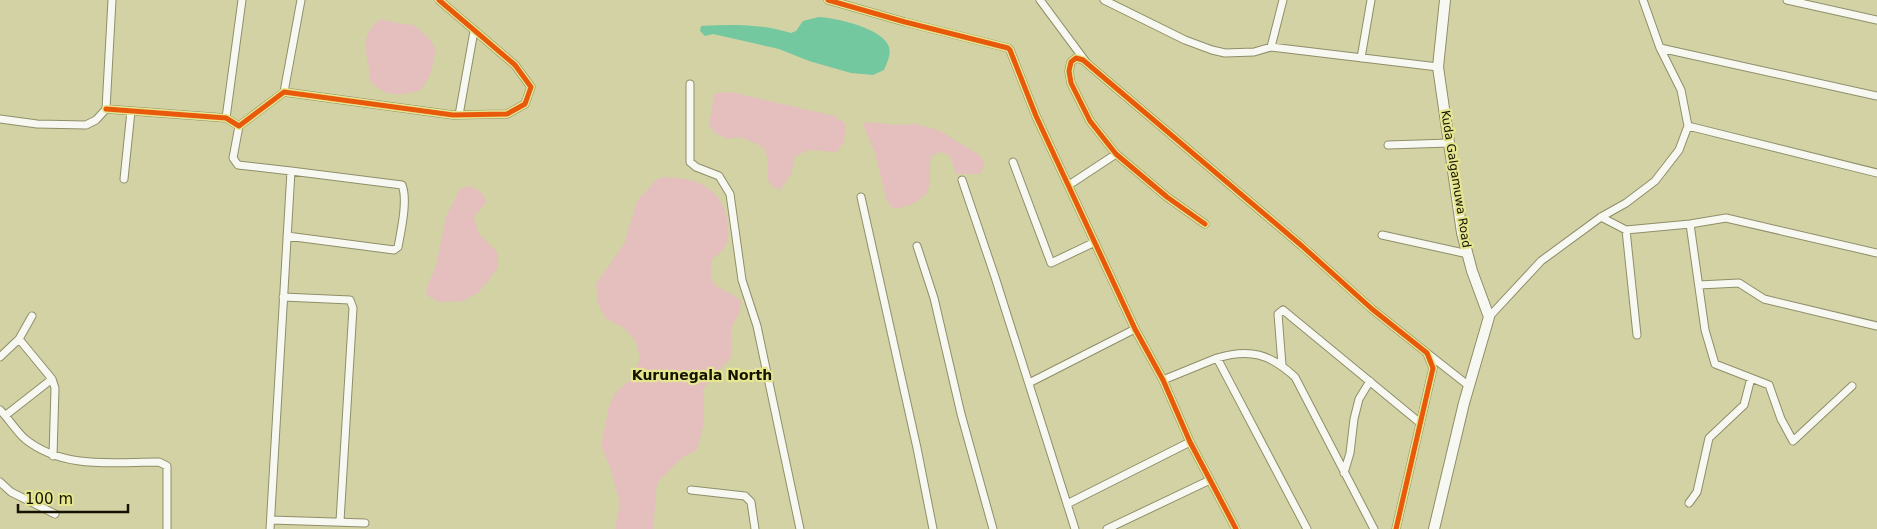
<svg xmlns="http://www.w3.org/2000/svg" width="1877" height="529" font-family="'DejaVu Sans',sans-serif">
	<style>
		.green { fill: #e4bfbd }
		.water { fill: #74c89f }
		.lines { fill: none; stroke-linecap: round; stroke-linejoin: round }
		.street-casing { stroke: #8f8e69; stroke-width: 9 }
		.secondary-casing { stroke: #8f8e69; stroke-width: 12 }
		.street { stroke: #f8f8f2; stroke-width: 7 }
		.secondary { stroke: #f8f8f2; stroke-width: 10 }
		.cycleway-casing { stroke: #e6e691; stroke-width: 8 }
		.cycleway { stroke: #e8590c; stroke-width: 5 }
		.labels { text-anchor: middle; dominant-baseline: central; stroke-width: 4.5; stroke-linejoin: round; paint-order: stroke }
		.street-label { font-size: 12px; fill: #141300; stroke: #e6e691 }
		.neighbourhood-label { font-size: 14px; font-weight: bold; fill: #141300; stroke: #e6e691 }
	</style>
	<rect width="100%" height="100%" fill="#d2d2a5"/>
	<path class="green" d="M380,19L401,24L414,25L428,37L436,49L431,73L421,90C400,96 386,98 370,81C370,54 355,41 380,19Z
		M731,92L834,116L846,124L844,142L837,152L808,150L795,156L791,174L780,190C765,184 768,180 768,166C768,161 766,155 765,149L757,144L740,137L729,139L716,134L709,125L714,93Z
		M866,122L896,125L917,124L940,131L978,154L985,163L980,174H956L950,156L942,152L932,155C927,166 932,176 929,187C926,201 905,208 893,209L887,201L874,150L863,125Z
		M664,177C681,178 696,179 709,189C724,199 730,221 728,238C727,247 719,255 712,259C706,292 721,284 741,301L739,314L731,328L732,356L704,388V423L697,450L683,457L657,483L653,529H615L620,503L609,464L601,446L609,406L615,393L634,377L640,357L635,340L624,328L605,318L598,303L596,284L624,244L637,201L656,180Z
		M469,186L480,191L487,201L474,217L479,234L498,253V268L478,293L463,301L439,302L426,295L428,284L436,266L446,217L460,189Z"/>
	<path class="water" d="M819,17C836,18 883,28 889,47C891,55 887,63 884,70L873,75L851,73L809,61L779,49L713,34L705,36L700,31L701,26C732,24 761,24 791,33L796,31L803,21Z"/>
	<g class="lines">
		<g class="street-casing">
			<path id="street" d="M828,0L905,22L1008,48L1010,50L1036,116L1135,329L1163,380L1190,442L1236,529
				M1040,0L1086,62
				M1104,0L1185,40L1212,50L1225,53L1254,52L1271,47L1438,67
				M1787,0L1877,20
				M1271,47L1283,0
				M1660,48L1877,96
				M1361,58L1371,0
				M690,84V162L696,167L719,176L730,194L742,280L757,326L800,529
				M284,92L301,0
				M106,109L226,118L239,126L284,92L453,115L507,114L525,104L531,87L515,65L439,0
				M459,115L474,31
				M226,118L242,0
				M0,119L37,124L86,125L96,120L106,109L112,0
				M239,126L233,158L238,165L291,171L270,529
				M1688,126L1877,173
				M1388,145L1449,143
				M1013,162L1051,263L1095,242
				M124,179L131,111
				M962,180L995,277L1075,529
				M1069,185L1116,154
				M861,197L917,448L933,529
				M1601,217L1626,230L1690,224L1726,218L1877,253
				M1205,224L1167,197L1116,154L1090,121L1071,83L1069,71L1071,62L1076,58L1083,60L1302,246L1372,309L1427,353L1433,368L1396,529
				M1690,224L1705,330L1715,364L1769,385L1781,419L1793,441L1852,386
				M1626,230L1637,335
				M1382,235L1468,254
				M287,236L394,250L398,247C401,231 408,200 402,185L291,171
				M917,246L934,298L961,414L993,529
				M1699,285L1739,283L1764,299L1877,326
				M283,297L350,300L353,308L340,521
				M1489,317L1541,261L1601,217L1626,203L1655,181L1679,150L1688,126L1681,90L1660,48L1643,0
				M19,339L52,379L55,388L53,456
				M1427,353L1469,386
				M0,357L19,339L32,316
				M1217,358C1250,348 1270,354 1295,377L1374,529
				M1282,365L1278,314L1283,310L1419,422
				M1163,380L1217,358L1307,529
				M1029,383L1135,329
				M0,410C9,419 16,431 25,439C64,470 113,462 159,462L167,466V529
				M6,415L52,379
				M1344,473L1350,453L1354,419L1359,399L1370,381
				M0,482L11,492L55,514
				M691,490L745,496L751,502L755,529
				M1689,503L1697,492L1709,438L1744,405L1751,378
				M1067,504L1190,442
				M271,520L365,523
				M1107,529L1210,480"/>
		</g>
		<g class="secondary-casing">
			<path id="secondary" d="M1434,529L1464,403L1489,317L1472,271L1462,233L1438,67L1445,0"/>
		</g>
		<use href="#street" class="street"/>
		<use href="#secondary" class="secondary"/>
		<g class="cycleway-casing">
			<path id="cycleway" d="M828,0L905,22L1008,48L1010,50L1036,116L1135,329L1163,380L1190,442L1236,529
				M106,109L226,118L239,126L284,92L453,115L507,114L525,104L531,87L515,65L439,0
				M1205,224L1167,197L1116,154L1090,121L1071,83L1069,71L1071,62L1076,58L1083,60L1302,246L1372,309L1427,353L1433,368L1396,529"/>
		</g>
		<use href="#cycleway" class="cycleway"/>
	</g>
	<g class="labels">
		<g class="street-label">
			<text transform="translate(1456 179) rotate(81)">Kuda Galgamuwa Road</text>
		</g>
		<g class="neighbourhood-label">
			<text x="702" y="375">Kurunegala North</text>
		</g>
	</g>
	<path d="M18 504v8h110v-8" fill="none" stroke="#141300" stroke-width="2.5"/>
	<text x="25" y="504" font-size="15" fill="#141300" stroke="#e6e691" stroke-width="4" paint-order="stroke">100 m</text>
</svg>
